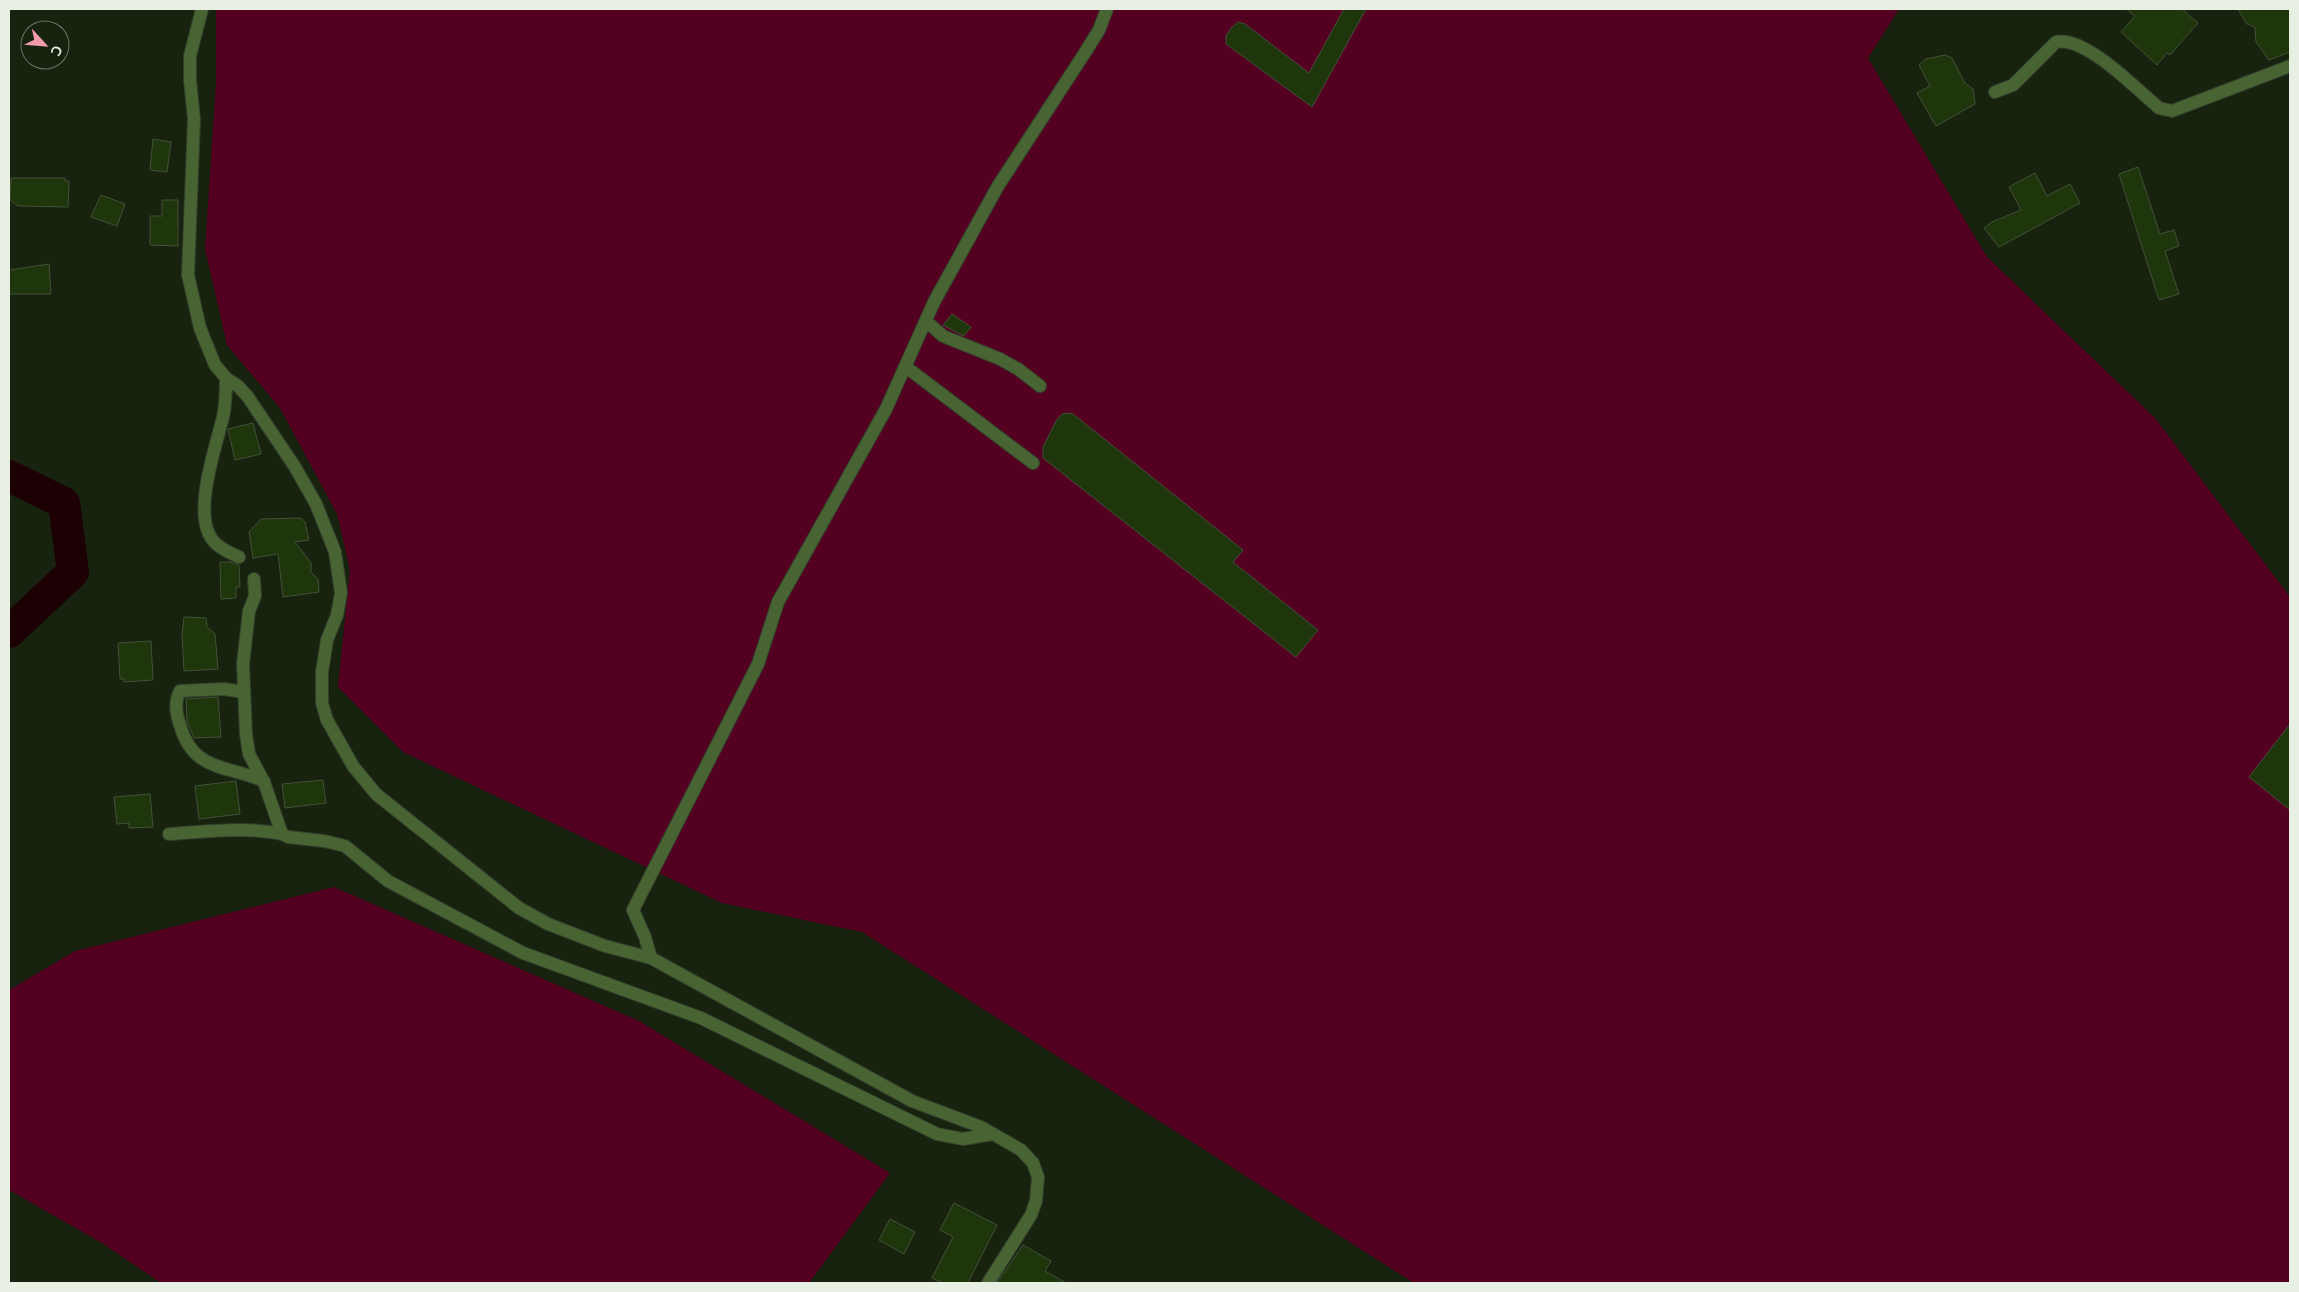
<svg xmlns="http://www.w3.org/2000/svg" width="2299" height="1292" font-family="Mulish,sans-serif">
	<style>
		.green { fill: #540020 }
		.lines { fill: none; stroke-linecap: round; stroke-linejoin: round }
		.river { stroke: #1c0004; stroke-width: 32 }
		.building { fill: #1f350b; stroke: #43513a }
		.minor-casing { stroke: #34402d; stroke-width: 14 }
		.minor { stroke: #486433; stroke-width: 12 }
	</style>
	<rect width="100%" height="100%" fill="#17230f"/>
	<path class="green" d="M216,9H1899L1868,58L1987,257L2155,418L2290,597V1283H1414L862,932L722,903L403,752L338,687L350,570L337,514L280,408L227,345L205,249L216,83Z
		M334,887L639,1021L890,1173L809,1283H161L102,1243L9,1190V990L75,951Z"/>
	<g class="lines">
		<path class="river" d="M9,476L64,503L73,572L9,632"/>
	</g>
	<path class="building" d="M1344,9H1366L1312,107L1226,44V36L1231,28L1238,22L1245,24L1309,73Z
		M2126,9H2182L2198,23L2170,55L2167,53L2157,65L2121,32L2135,16Z
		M2238,9H2290V52L2269,60L2256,42L2255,27L2247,24Z
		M1945,55L1952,58L1965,83L1973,89L1975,104L1936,126L1917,93L1930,86L1919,65L1926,59Z
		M153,139L171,142L167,172L150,170Z
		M2138,167L2160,234L2174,230L2179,246L2165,251L2179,294L2159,300L2119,174Z
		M2035,173L2047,196L2070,184L2080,203L1999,247L1984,228L1992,222L2021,210L2009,187Z
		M11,178H65V181H69L68,207L18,206L10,200Z
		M101,195L125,204L117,226L91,217Z
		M162,200H178V246L150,245V216H162Z
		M49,264L51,294H9V270Z
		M952,314L971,327L964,336L943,325Z
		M1068,413L1073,414L1243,550L1233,562L1318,630L1296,657L1043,458V447L1056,421L1062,414Z
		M253,423L261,454L235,460L228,429Z
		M301,518L305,522L309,540L295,542L311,563V572L318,579L319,592L283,597L278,554L253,558L249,532L261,519Z
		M220,562H230L239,565L240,587H236V598L221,599Z
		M184,617L206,618L207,627L215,634L218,669L184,671L182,635Z
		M151,641L153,680L124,682V679H120L118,643Z
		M218,697L221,737L194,738L187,721L186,699Z
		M2290,724V810L2249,777Z
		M323,780L326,803L285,808L282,784Z
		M236,781L240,814L199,819L195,786Z
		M150,794L153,827L129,828V823L117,824L114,797Z
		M954,1203L997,1225L968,1283H943L932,1278L953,1237L940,1230Z
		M890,1219L915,1232L904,1254L879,1240Z
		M1023,1245L1051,1261L1045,1271L1066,1283H997Z"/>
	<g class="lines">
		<g class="minor-casing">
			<path id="minor" d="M202,9L190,56V80L194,119L188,275L200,328L215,365L226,378L238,386L248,397L295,467L316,504L335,552L341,593L337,615L327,640L322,672V703L327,720L353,766L376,794L519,908L548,924L605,946L651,958L912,1101L981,1127L1021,1150L1033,1163L1038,1177L1036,1201L1031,1215L988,1283
				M1995,92L2013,85L2056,42C2086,36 2136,89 2159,108L2172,111L2290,66
				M926,321L943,336L1000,359L1018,369L1040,386
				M906,367L1033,463
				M226,378C226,391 226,404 223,417C216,446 195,506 209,534C214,546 228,552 239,557
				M254,579L255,596L249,611L243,664L246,734L249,754L264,782L282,834L288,837L324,841L345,846L388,881L523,953L701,1018L937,1134L963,1139L993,1134
				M244,692L224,689L180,691C174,702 176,714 180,725C193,772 227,765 264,781
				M169,834C206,832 244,826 282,834
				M651,958L645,937L633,910L758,664L778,602L886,409L934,302L998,186L1086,51L1099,30L1107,9"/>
		</g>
		<use href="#minor" class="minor"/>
	</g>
	<rect width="2299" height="1292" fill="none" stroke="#e8f0e3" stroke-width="20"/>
	<g transform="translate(45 45) rotate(116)"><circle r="24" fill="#17230f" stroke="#6b7564"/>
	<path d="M0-4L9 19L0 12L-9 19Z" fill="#f39aac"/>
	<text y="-8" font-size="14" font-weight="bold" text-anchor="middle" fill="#e8f0e3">С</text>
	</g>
</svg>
